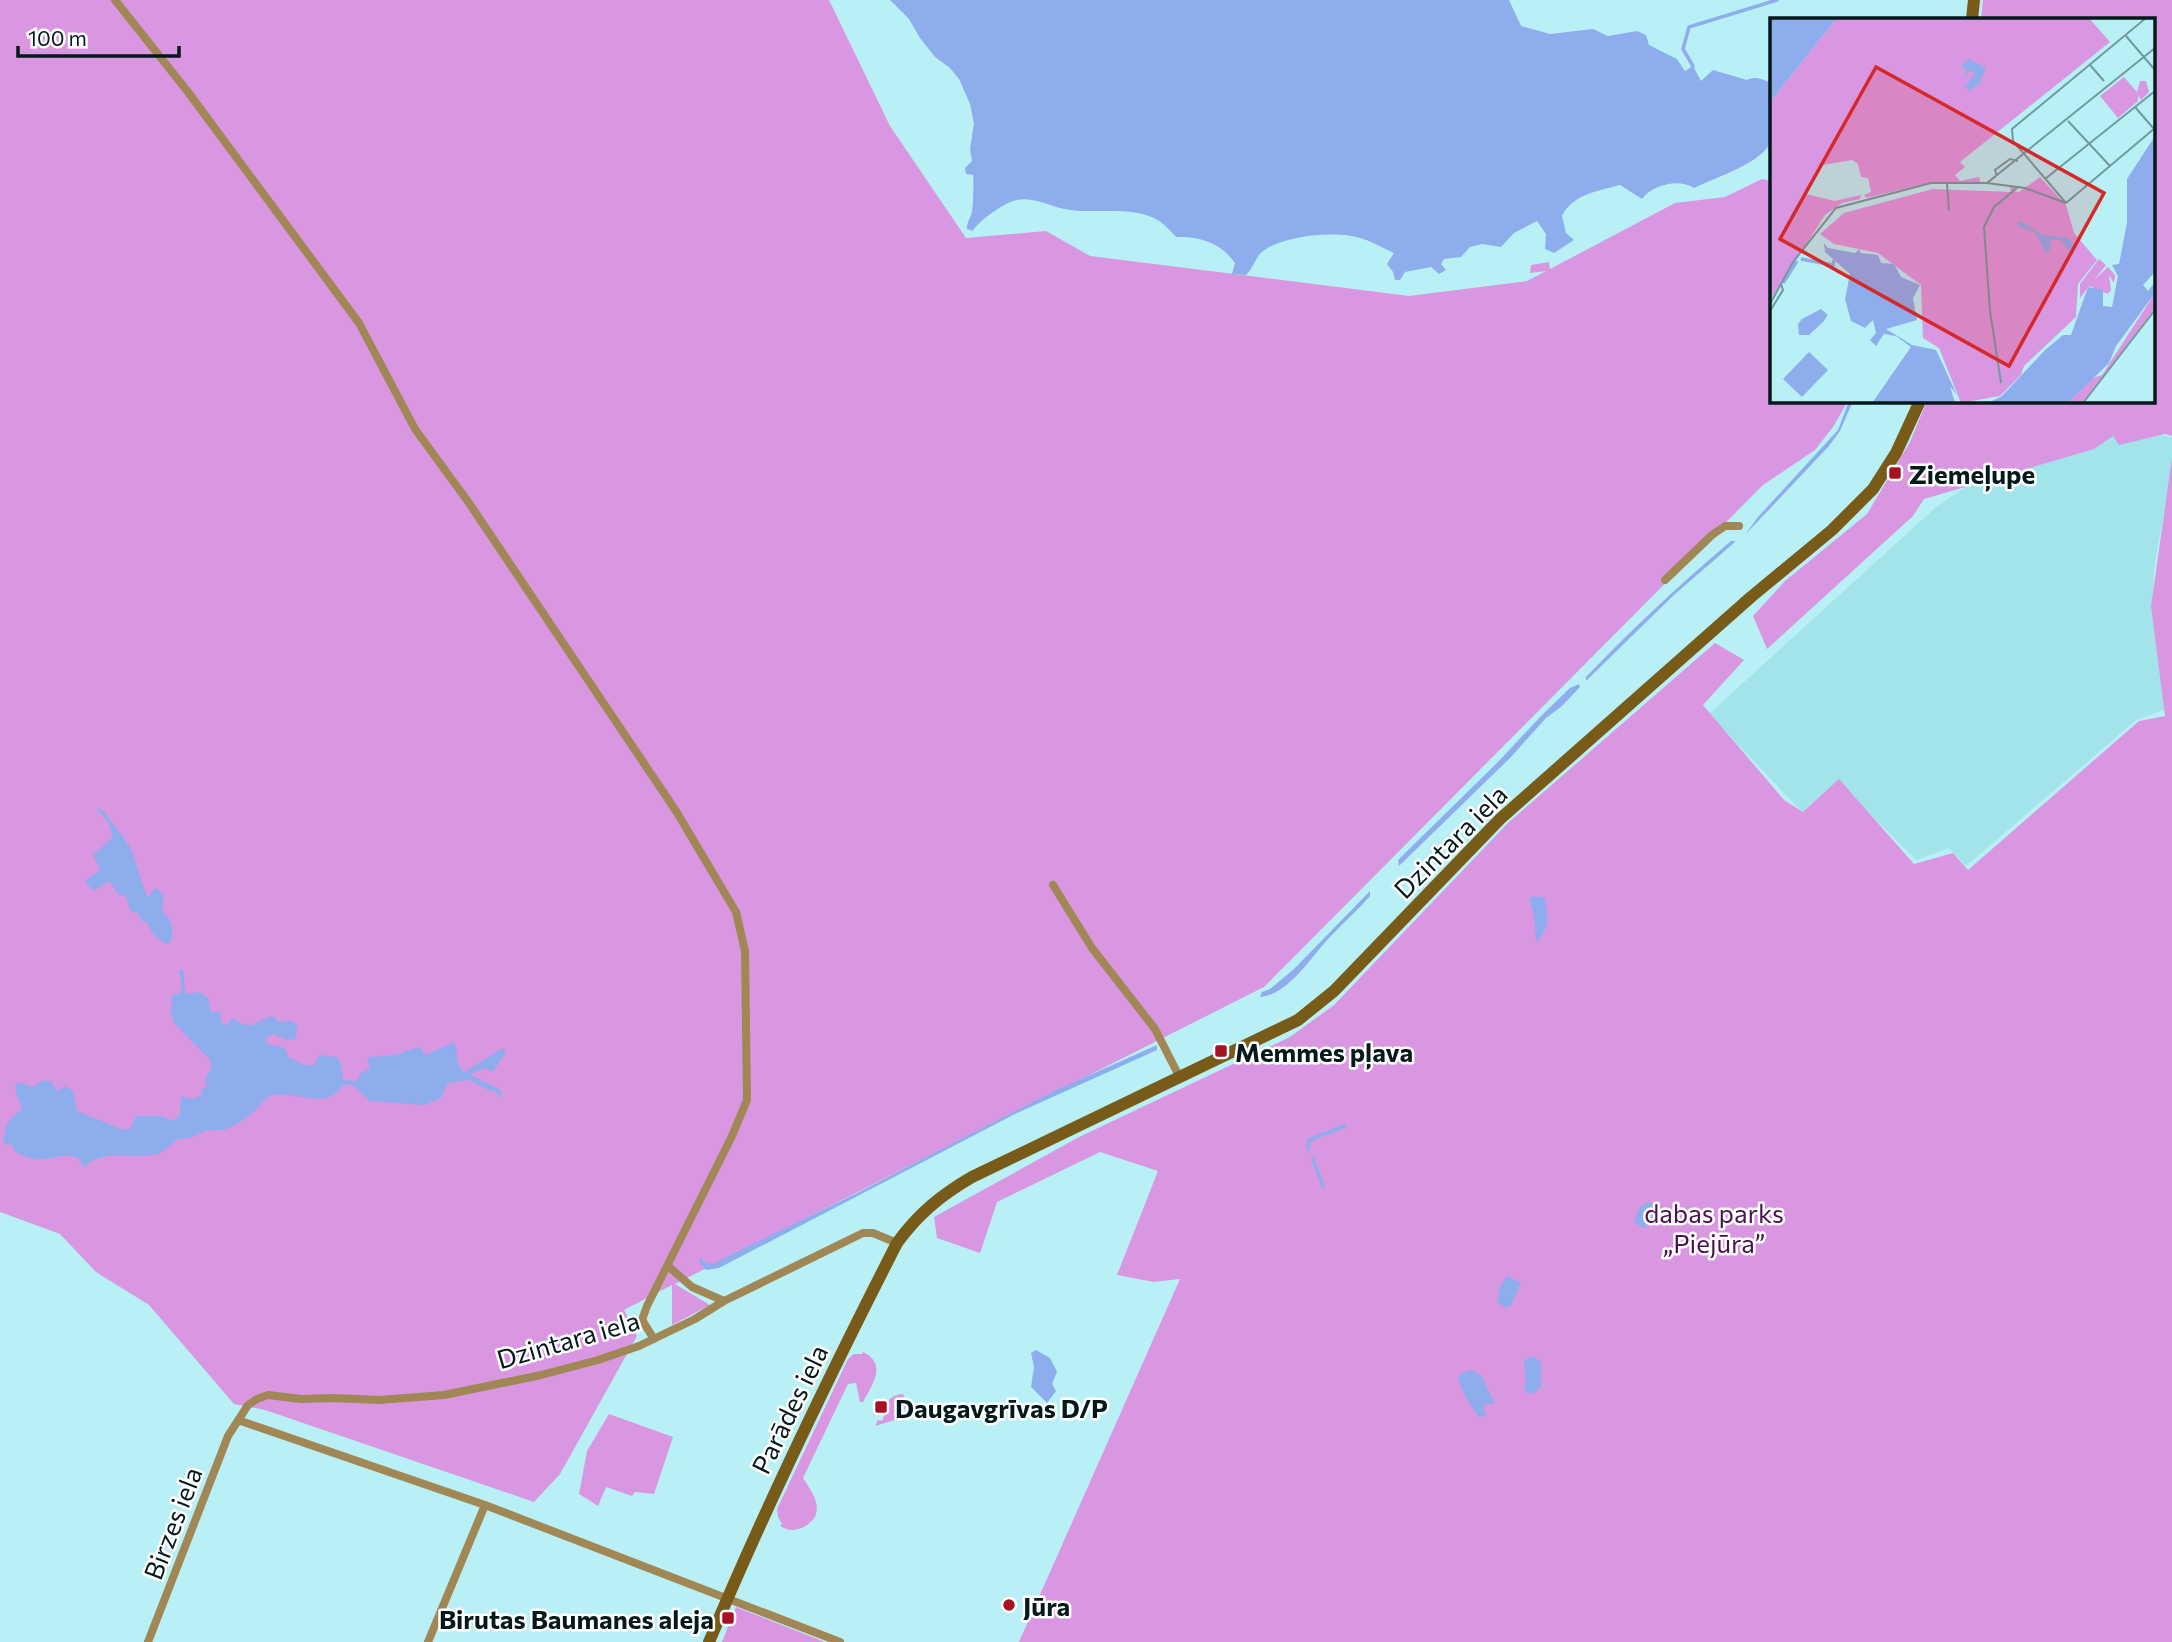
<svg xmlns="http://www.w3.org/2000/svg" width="2172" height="1642" font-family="Commissioner,sans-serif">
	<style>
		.built { fill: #a3e4ea }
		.green { fill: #da97e1 }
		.water { fill: #8dadec }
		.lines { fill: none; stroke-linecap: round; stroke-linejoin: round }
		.stream { stroke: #8dadec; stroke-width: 3.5 }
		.street { stroke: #a08755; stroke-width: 8 }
		.secondary { stroke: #785b19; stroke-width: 12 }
		.poi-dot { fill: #a81123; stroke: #fff; stroke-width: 2.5 }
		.labels { text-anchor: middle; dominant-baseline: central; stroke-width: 5; stroke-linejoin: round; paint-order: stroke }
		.poi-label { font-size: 26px; font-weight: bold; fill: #04191c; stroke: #fff; text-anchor: start }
		.street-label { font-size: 26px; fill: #04191c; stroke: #fff }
		.park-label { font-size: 26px; fill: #49124f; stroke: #fff }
		.inset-river { fill: none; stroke: #8dadec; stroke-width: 3.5 }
		.inset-road { fill: none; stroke: #719a9e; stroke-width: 2 }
		.view { fill: #d62828; fill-opacity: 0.15; stroke: #d62828; stroke-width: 3.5 }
		.inset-edge { fill: none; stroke: #04191c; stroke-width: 3.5 }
	</style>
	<rect width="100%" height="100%" fill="#b9f0f5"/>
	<path class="built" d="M2123,429L2172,437V467L2154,568L2153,592L2166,709L2136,720L1966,866L1949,848L1916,860L1839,783L1803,813L1709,714L1935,508L1967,486Z"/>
	<path class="green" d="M0,0H829L890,126L966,238L1046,231L1090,256L1409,296L1527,281L1546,271L1530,273L1531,265L1549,262L1550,269L1675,203L1725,197L1762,179L1771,181V401H1848L1833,427L1815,450L1763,485L1264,987L675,1284L710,1305L672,1325V1285L624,1310L637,1336L560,1474L534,1502L265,1410L234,1404L149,1305L96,1272L60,1234L0,1212Z
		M1983,0H2172V436L2165,434L2119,445L2113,436L2094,449L1924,499L1913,516L1767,649L1753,616L1785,581L1867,514L1910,442L1927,401H2153V19H1981Z
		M2172,458V1642H1019L1180,1279L1154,1282L1117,1275L1158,1171L1100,1152L997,1202L980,1253L937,1238L934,1217L1079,1137L1290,1037L1334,1005L1508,823L1715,643L1744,660L1703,705L1784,800L1803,812L1839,779L1914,864L1953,853L1968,870L2139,721L2165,716L2151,606Z
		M863,1352C888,1364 872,1385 863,1402H860L856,1383L848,1384L803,1478C811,1491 821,1502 815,1517C806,1529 793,1534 780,1526L782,1524L778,1517L777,1509L848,1359L854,1354H862Z
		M903,1394L907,1403L901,1418L875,1426L878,1420L882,1421L885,1414L882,1412C887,1402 891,1394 903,1394Z
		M609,1414L673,1437L654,1494L635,1492L632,1496L606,1487L598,1506L579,1494L587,1451Z
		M736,1607L825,1642H722Z"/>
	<path class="water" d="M890,0H1509L1521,26L1550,34L1593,29L1608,36L1637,31L1646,35L1649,45L1677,59L1685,71L1693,66L1701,81L1713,70L1747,80C1756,76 1762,79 1771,83V141C1763,163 1714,178 1694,188C1679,178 1652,185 1642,199L1620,185C1598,191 1573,194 1562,216L1566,233L1574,240L1554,253L1545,249L1546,234L1537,221L1514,233L1501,247L1482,244L1470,247L1461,257L1444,259L1441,264L1446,270L1439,274L1431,267L1405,272L1400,280H1395L1393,272L1387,264L1394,253C1384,249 1374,242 1363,239C1339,230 1288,235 1266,249C1255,255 1255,267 1246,275L1232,274L1235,263C1221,243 1200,236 1176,237C1167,227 1160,219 1146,215C1125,208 1093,213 1070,210C1053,208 1035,196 1017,200C1005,202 978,221 973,231L967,229C967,221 970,219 972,212C973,207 974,179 973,175L966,174L965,168L972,161L970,149L974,123L970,104L959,79L950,68L935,57L920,38L909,19Z
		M1849,401H1853L1840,431L1829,446L1745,535L1758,517L1838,430Z
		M1731,541H1735L1734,543L1675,594L1586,681V677C1632,629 1680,584 1731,541Z
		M1579,684L1580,687L1562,706L1546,718L1511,757L1399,866L1398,860L1498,762L1542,715L1570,688Z
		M98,808L105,813L131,848L147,897L156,888L164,895L162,911C172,921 176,932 169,944C156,940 152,934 147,922H143L138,913L130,911L126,896L119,895L109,881L94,891L85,882L100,869L93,855L112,838C112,825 106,818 97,810Z
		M1370,891V896C1358,910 1344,922 1331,936C1312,955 1290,994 1260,997L1262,992L1270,989L1294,969Z
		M1535,896L1545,898C1547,919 1551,926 1536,943L1534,915L1529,898Z
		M183,969C185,978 183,987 187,994L200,992L208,998L211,1012H220L222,1024L227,1025L232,1018C256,1033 252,1021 273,1016L279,1022L292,1021L297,1025L296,1039L287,1040L273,1034L266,1038L267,1044L285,1048L288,1057L305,1065H314L320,1055L337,1057L341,1064L343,1080L357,1081L361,1073L370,1068L367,1058L370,1057L394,1055L419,1047L426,1055L454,1042C459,1052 454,1063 464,1072L503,1048L506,1054C499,1060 499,1066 491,1072L487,1068L475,1071L471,1075L501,1090V1099L495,1091L488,1090L470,1080L448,1083L441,1098L424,1105L368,1101V1098C359,1095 358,1087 349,1084L342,1086C328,1112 289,1089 271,1096C264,1098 261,1105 256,1110C251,1115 235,1126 229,1128C221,1132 210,1128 202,1132C193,1137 189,1139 178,1139C172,1143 166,1150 160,1153C134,1162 105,1146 84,1168L78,1158C51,1150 46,1170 14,1151L13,1146L3,1143L6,1124L22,1108L16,1093L15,1085L20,1082L32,1087L44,1080L52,1082L57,1091L65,1086L73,1091L77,1111L124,1130L130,1129L136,1116H161L172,1121L180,1115L181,1096L192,1099L201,1096L202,1089L207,1086L205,1078L212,1068L210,1060L174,1023L171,1012L172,995L179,994L182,988L179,971Z
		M1157,1045V1050L1015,1114L719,1268L706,1270L699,1261L701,1257L704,1262L712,1264L859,1192L1052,1092Z
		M1649,1202L1666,1209L1667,1212L1643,1228L1635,1223C1634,1213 1641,1205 1649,1202Z
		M1508,1276L1521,1283L1511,1306L1506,1308L1498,1303C1496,1295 1501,1281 1508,1276Z
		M1036,1350L1050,1358L1057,1372L1052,1384L1056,1391L1047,1403L1031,1387L1034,1367L1031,1353Z
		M1533,1356L1541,1362V1387L1532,1394L1527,1393L1524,1388L1526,1380L1524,1360Z
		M1471,1370L1481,1375L1495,1404H1486L1483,1408L1487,1415L1479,1417C1473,1411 1459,1386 1458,1377L1462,1373Z"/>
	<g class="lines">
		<path class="stream" d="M1693,66L1683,49L1689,27L1777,0
			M1308,1149L1309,1140L1345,1126
			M1313,1159L1323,1186"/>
		<path class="street" d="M115,0L188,92L359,323L415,429L469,503L676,811L736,912L745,951L747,1100L732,1136L647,1306L642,1320L654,1339
			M1665,580L1712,535L1725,526H1739
			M1053,885L1092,948L1155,1029L1180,1078
			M668,1266L692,1287L724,1301
			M238,1420L485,1505L840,1642
			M148,1642L228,1436L248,1405L257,1399L268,1395L301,1399L333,1398L379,1400L444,1395L541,1375L598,1360L639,1346L695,1319L724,1301L863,1233H873L897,1243
			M428,1642L485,1505"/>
		<path class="secondary" d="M1972,19L1974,0
			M709,1642C766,1506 830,1374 897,1243C918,1214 941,1195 972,1177L1298,1020L1334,991L1500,819L1751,597L1832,530L1873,489L1896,453L1920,401"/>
	</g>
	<g class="poi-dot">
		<rect x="1888" y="466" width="14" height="14" rx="3.5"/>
		<rect x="1214" y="1044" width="14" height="14" rx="3.5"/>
		<rect x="874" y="1400" width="14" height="14" rx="3.5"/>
		<circle cx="1009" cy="1605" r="7"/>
		<rect x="721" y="1611" width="14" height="14" rx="3.5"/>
	</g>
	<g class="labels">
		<g class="poi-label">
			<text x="1909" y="473">Ziemeļupe</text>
			<text x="1235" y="1051">Memmes pļava</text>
			<text x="895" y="1407">Daugavgrīvas D/P</text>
			<text x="1023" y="1605">Jūra</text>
			<text x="714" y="1618" text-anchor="end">Birutas Baumanes aleja</text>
		</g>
		<g class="street-label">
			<text transform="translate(1450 841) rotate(-45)">Dzintara iela</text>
			<text transform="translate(568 1339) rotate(-16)">Dzintara iela</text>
			<text transform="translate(789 1409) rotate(-64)">Parādes iela</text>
			<text transform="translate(172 1523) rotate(-69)">Birzes iela</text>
		</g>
		<g class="park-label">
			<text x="1714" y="1212">dabas parks<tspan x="1714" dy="30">„Piejūra”</tspan></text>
		</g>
	</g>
	<g transform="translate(1770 18)">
		<rect width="385" height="385" fill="#b9f0f5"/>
		<path d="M67,0H319L340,24L190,144L195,149L185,157L190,163L209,159L211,166L163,164L96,180L94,177L101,174L98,160L91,159L88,146L82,142L53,147L36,176L65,183L91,177L90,181L72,185L55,197L0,283V84ZM354,59L367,74L370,63H376L379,74L371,82L368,77V83L348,100L330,78ZM270,159L296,187L304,215L327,242L308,266L306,299L254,348L251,357L230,378L191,385L169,330L153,320L151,267L108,235L64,226L50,216L74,195L163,171L241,174L240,169H245L243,173L249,174ZM329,241L336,247L325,261L338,249L345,257L344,265L339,257L341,272L338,276L319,268L310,280V266ZM385,275V291L312,385H298L323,360L332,357Z" fill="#da97e1"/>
		<path d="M0,0H67L0,84ZM199,41L216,50L210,63L213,67L209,65L199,74L198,69L192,71L205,56L200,52L193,62L197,52L191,48ZM385,118V254L373,267L378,273L385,264V275L346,328L339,345L298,385H218L232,378L275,332L293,317H301L318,269L333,272V288L342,289L348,258L342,247L349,246L357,205V161ZM250,203L273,217L298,220L305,227L299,233L291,222L281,221L280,232L276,235L265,214L247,208ZM54,225L58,230L85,235L90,231V235L108,237L111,245L124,246L131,259L150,267L143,280L147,302L116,311L142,327L166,332L187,377L180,368L185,385H102L141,329L126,318L114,316L106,328L100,322L106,315L103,302L95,310L81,303L75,281L80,256L55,234ZM51,291L58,297L53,304L39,317H29L28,306L32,301ZM39,334L58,352L32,379L13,361Z" fill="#8dadec"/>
		<path class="inset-river" d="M31,241L63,247L64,242M13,265L27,243"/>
		<path class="inset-road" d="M356,18L385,52M320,47L334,63M365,89L384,111M298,103L340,148M227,158L225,152L240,141L248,143M275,161L385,73M217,165L255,170L296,185M177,166L179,193M296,185L243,123L242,111L376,0M296,185L385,110M0,286L23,244L66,190L161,165H217L385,30M0,293L13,272L11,266M231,365L220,293L214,209L224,189L248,169M313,385L385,292"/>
		<path class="view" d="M106,49L334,175L239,348L10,221Z"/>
		<rect width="385" height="385" class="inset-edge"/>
	</g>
	<path d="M18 46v10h161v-10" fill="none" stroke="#04191c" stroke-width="3.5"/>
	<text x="28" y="46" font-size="21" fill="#04191c" stroke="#ffffff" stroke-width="5" paint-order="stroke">100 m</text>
</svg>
